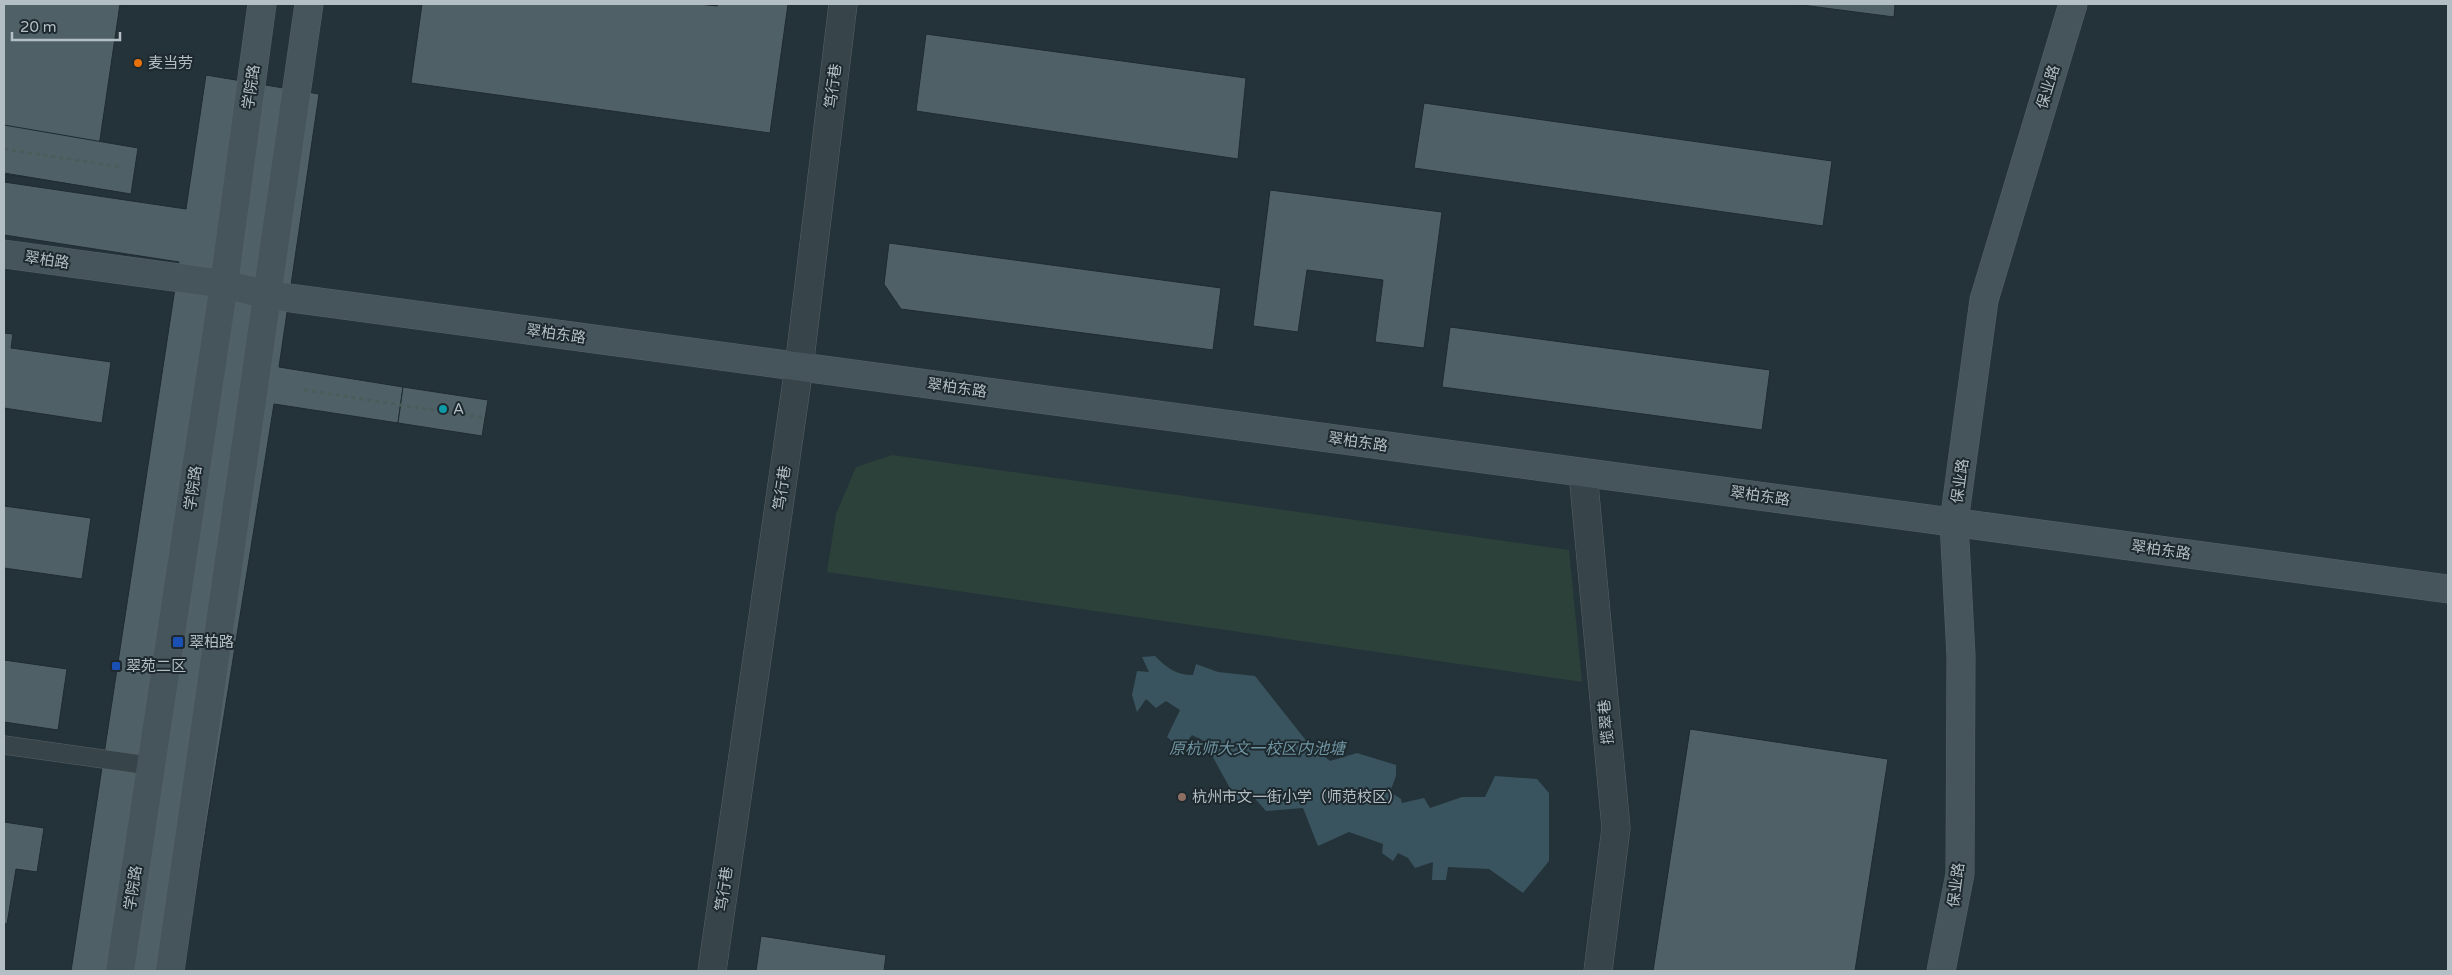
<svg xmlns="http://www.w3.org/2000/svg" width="2452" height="975" font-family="'Varela Round','Noto Sans SC',sans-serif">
  <rect width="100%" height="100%" fill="#243339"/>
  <polygon fill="#2c413a" points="892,455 1569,550 1582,682 827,572 836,514 856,467"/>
  <path fill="#39545e" d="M1155 656C1167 668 1176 675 1193 675L1196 664 1218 672 1255 676 1308 743 1330 761 1357 753 1396 765V776L1390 792 1401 799 1402 803 1424 798 1430 808 1462 797H1485L1495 776 1537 779 1549 793V861L1523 893 1489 869 1448 867 1446 880H1432L1433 862 1415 868 1408 858 1398 853 1393 861 1382 853 1383 844 1349 832 1318 846 1303 808 1266 811 1250 793 1237 801 1204 741 1192 735 1181 749 1167 737 1180 710 1166 701 1156 708 1146 699 1137 712 1132 695 1137 671 1149 672 1142 657Z"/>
  <g fill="#4f6167" stroke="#1f2b30">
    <polygon points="4,4 120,4 93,187 4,174"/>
    <polygon points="422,4 699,4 717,6 718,4 788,4 770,133 411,83"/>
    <polygon points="1794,4 1895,4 1894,17"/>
    <polygon points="926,34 1246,78 1238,159 916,111"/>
    <polygon points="206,75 319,94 279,367 403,387 398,423 274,404 183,971 71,971 179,262 4,235 4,182 186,209"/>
    <polygon points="1424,103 1832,161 1823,226 1414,168"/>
    <polygon points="4,125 138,148 131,194 4,173"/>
    <polygon points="1270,190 1442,212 1424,348 1375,342 1383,280 1307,270 1298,332 1253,326"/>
    <polygon points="889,243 1221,288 1213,350 901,309 884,284"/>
    <polygon points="1450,327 1770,370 1762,430 1442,387"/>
    <polygon points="4,333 13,334 11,348 111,362 102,423 4,408"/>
    <polygon points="403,387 488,400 482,436 398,423"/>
    <polygon points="4,506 91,518 82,579 4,568"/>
    <polygon points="4,660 67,669 58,730 4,722"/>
    <polygon points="1690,729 1888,759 1855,971 1653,971"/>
    <polygon points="4,822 44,828 37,872 16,869 7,924 4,923"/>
    <polygon points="761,936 886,955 884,971 756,971"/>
  </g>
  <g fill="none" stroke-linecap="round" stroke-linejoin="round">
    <defs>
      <polyline id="lane" points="4,745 152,766"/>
      <g id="street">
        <polyline points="1583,473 1616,828 1598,971"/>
        <polyline points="712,971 799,367 843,4"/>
      </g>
      <g id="secondary">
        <polyline points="4,254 224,284 268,295 2448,589"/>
        <polyline points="120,971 224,284 262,4"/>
        <polyline points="170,971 309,4"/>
        <polyline points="1941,971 1960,874 1961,656 1954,522 1984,300 2073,4"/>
      </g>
    </defs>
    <use href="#lane" stroke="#566267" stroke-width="19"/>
    <use href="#street" stroke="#566267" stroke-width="29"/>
    <use href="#secondary" stroke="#566267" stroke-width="29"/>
    <g stroke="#4b5d5a" stroke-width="3" stroke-dasharray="4 4" stroke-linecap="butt">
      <polyline points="4,149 121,167"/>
      <polyline points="304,390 485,418"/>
    </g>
    <use href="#lane" stroke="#374449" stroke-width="18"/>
    <use href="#street" stroke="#374449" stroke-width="28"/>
    <use href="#secondary" stroke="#46555c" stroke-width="28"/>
  </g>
  <circle fill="#e8710a" stroke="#1d292e" stroke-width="2" cx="138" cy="63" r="5"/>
  <circle fill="#0f9aa8" stroke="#1d292e" stroke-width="2" cx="443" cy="409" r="5"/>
  <g fill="#1a4fb4" stroke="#1d292e" stroke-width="2">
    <rect x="172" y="636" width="12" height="12" rx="2.5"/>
    <rect x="111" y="661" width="10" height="10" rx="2.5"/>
  </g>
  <circle fill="#8d6e63" stroke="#1d292e" stroke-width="2" cx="1182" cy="797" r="5"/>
  <g text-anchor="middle" stroke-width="4" stroke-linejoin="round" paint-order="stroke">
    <g font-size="15" fill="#b3bfc5" stroke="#1d292e" text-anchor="start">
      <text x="148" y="68">麦当劳</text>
      <text x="453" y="414">A</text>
      <text x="189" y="647">翠柏路</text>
      <text x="126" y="671">翠苑二区</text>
      <text x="1192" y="802">杭州市文一街小学（师范校区）</text>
    </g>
    <g font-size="15" fill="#b3bfc5" stroke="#1d292e">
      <text transform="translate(833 86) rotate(-83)" y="5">笃行巷</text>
      <text transform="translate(251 87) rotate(-82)" y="5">学院路</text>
      <text transform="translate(2048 87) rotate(-73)" y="5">保业路</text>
      <text transform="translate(47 260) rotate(8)" y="5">翠柏路</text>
      <text transform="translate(556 334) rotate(8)" y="5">翠柏东路</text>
      <text transform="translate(957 388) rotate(8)" y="5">翠柏东路</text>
      <text transform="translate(1358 442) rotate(8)" y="5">翠柏东路</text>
      <text transform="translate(1960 481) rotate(-82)" y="5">保业路</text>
      <text transform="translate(193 488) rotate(-82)" y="5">学院路</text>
      <text transform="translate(782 488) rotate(-82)" y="5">笃行巷</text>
      <text transform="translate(1760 496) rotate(8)" y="5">翠柏东路</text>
      <text transform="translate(2161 550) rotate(8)" y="5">翠柏东路</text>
      <text transform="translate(1606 722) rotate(-95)" y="5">揽翠巷</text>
      <text transform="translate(1956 885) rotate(-83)" y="5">保业路</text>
      <text transform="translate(133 888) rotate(-81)" y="5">学院路</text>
      <text transform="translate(724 889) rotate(-82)" y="5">笃行巷</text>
    </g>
    <g font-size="16" font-style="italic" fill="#6f94a1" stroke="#1d292e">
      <text x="1257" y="754">原杭师大文一校区内池塘</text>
    </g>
  </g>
  <rect width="2452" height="975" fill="none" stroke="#b3bfc5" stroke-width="10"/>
  <path d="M12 32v8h108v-8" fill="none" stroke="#b3bfc5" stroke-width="2.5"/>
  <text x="20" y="32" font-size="15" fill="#b3bfc5" stroke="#1d292e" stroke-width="4" paint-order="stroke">20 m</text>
</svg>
